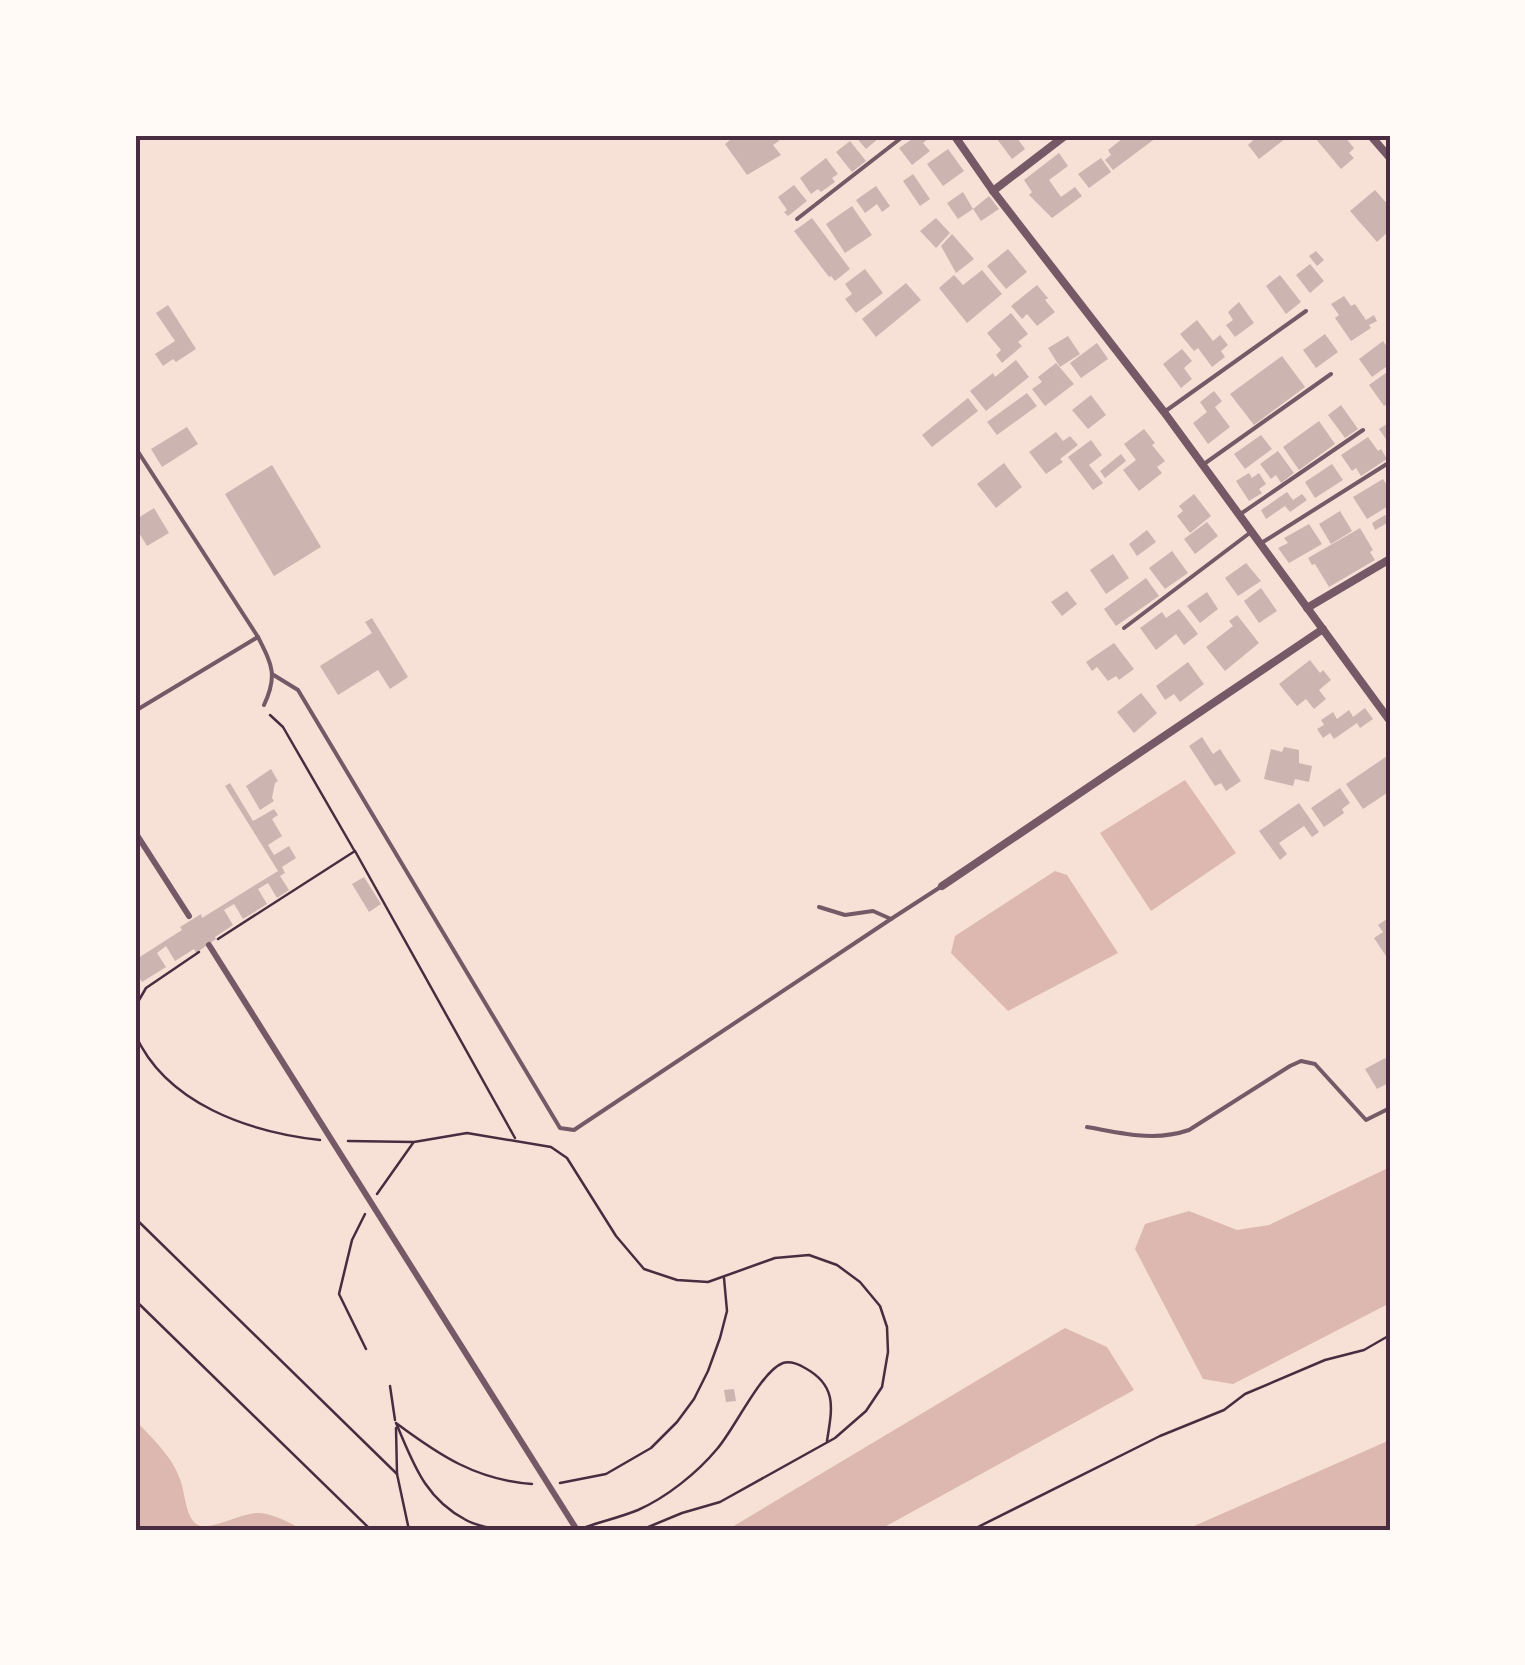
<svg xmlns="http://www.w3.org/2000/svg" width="1525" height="1665" font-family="Helvetica,sans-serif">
  <rect width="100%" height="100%" fill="#f7e1d7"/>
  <g fill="#dcb8b0">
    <polygon points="1185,780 1236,853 1151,911 1100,833"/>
    <polygon points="1055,871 1067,875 1118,953 1008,1011 951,953 955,936"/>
    <polygon points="1390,1167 1390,1303 1233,1384 1203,1379 1135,1249 1145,1224 1189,1211 1237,1230 1269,1225"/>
    <polygon points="1065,1328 1107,1347 1134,1390 879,1530 727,1530"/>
    <path d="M135 1420C152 1438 174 1458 181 1482 185 1494 186 1519 198 1525 212 1531 242 1512 259 1513 275 1514 290 1523 303 1530H135Z"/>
    <polygon points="1390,1440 1390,1530 1185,1530"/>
  </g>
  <g fill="#ccb4b1">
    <polygon points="736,135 743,138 747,135 775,135 779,141 773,145 781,155 747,175 725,144"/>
    <polygon points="854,135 877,135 879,138 866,149"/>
    <polygon points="918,135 933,135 923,143 930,151 912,165 899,148"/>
    <polygon points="994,135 1015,135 1025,149 1012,159"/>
    <polygon points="1127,135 1160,135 1113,170 1105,160 1111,155 1108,150"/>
    <polygon points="1259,135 1290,135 1259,159 1248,145"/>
    <polygon points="1319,135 1343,135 1354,148 1349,153 1354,158 1341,169 1315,138"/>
    <polygon points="850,141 866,161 852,172 836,152"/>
    <polygon points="948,149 964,171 943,186 927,164"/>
    <polygon points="1059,153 1068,166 1049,180 1061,197 1075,187 1082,196 1052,218 1029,195 1032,192 1024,180"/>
    <polygon points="826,158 838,174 832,178 835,182 821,192 818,189 811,194 800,178"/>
    <polygon points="1101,158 1111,172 1089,188 1078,174"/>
    <polygon points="913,174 930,199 920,206 903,181"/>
    <polygon points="794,185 807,201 788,216 784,212 787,210 778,197"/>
    <polygon points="876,186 890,206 882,212 877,204 865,213 856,200"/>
    <polygon points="1375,190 1390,207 1390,230 1377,242 1350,211"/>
    <polygon points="963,192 973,209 958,219 947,203"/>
    <polygon points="989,196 999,209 981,221 973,209"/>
    <polygon points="852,206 872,235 845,253 826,224"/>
    <polygon points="812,218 850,269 835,281 831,276 829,277 794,231"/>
    <polygon points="936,218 950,233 936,248 920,231"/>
    <polygon points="952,234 974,259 956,273 941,246"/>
    <polygon points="1008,249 1027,272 1006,289 987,266"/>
    <polygon points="1316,251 1324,260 1317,266 1309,256"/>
    <polygon points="1310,264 1324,281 1310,293 1296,275"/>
    <polygon points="865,269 883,293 856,313 845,299 852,294 845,284"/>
    <polygon points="982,270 1002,294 967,323 939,288 954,275 963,285"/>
    <polygon points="1280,275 1301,302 1286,314 1266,286"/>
    <polygon points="906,283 921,300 876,337 862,319"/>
    <polygon points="1037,285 1048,298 1045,300 1055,312 1037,326 1027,314 1022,319 1011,306"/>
    <polygon points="1344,296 1351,306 1355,304 1366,320 1374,315 1377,321 1369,325 1371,328 1351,341 1335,318 1339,315 1331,304"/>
    <polygon points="1239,302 1254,323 1235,337 1226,325 1233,320 1228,312"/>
    <polygon points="168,305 196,349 176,362 173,359 163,366 155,354 175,341 156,313"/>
    <polygon points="1011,313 1028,334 1018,342 1022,346 1002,363 996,355 1001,350 987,333"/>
    <polygon points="1197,320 1213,341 1220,335 1228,345 1221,351 1225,357 1212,367 1198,348 1194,351 1180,334"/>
    <polygon points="1325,334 1338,352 1316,368 1303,350"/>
    <polygon points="1068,336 1080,354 1060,367 1048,348"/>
    <polygon points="1383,341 1390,351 1390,364 1372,377 1359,359"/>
    <polygon points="1097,343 1108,359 1081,378 1070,363"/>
    <polygon points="1182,349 1192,361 1184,368 1192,379 1181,388 1163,364"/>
    <polygon points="1282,356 1305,387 1254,425 1230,394"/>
    <polygon points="1016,360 1029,377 986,411 970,391 993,373 995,377"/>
    <polygon points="1056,363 1074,384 1045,406 1032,389 1042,382 1038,377"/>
    <polygon points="1390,370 1390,402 1384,406 1369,385"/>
    <polygon points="1214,391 1222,401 1215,407 1230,427 1208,444 1193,423 1207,412 1200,402"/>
    <polygon points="1027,393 1037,406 997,435 987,422"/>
    <polygon points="1091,395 1106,415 1088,429 1072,410"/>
    <polygon points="968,398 978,411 932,447 922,435"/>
    <polygon points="1341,405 1358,429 1345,438 1328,415"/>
    <polygon points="1319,421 1335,444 1299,470 1283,447"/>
    <polygon points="1390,422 1390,445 1379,429"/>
    <polygon points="187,427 198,444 162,467 151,449"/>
    <polygon points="1144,429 1155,443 1152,445 1165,461 1157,467 1162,473 1139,491 1123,470 1136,460 1124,444"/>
    <polygon points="1056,432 1063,441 1070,436 1078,445 1060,459 1063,462 1046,474 1029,452"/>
    <polygon points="1261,435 1272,449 1245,469 1234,454"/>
    <polygon points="1368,437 1378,451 1381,449 1387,459 1361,476 1356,468 1352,471 1341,455"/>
    <polygon points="1091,440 1102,455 1089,465 1103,483 1093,490 1068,457"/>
    <polygon points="1278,451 1294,473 1281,483 1276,475 1271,479 1260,464"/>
    <polygon points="1121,454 1126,461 1105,478 1100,471"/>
    <polygon points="1004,463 1022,487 996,508 977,484"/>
    <polygon points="1332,464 1343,480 1315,498 1305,482"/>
    <polygon points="272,465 321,547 274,576 225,494"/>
    <polygon points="1249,473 1252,478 1259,473 1266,484 1259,489 1262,493 1249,501 1236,481"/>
    <polygon points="1383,479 1390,490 1390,505 1367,519 1353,497"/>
    <polygon points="1287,492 1293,500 1302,494 1307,500 1290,512 1285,506 1266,519 1261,510"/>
    <polygon points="1194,494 1211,516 1190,533 1177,516 1183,511 1179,506"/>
    <polygon points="154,508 169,533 147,546 135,526 135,520"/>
    <polygon points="1340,511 1352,531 1331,544 1319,524"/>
    <polygon points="1385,515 1389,522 1375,530 1372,523"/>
    <polygon points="1207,522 1218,536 1195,554 1184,539"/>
    <polygon points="1309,524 1322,544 1289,563 1278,548 1288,543 1284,538"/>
    <polygon points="1360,528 1373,550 1370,552 1375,560 1329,587 1315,564 1312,565 1308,558"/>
    <polygon points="1147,530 1156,542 1137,556 1129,544"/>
    <polygon points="1172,551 1188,573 1165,589 1149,568"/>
    <polygon points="1113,554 1129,578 1106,594 1090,570"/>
    <polygon points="1246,563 1261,581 1238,596 1225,578"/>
    <polygon points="1146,578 1159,596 1116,626 1104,609"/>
    <polygon points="1261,588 1277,611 1259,623 1244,601"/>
    <polygon points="1067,591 1077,604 1062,616 1051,602"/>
    <polygon points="1207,592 1218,609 1200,623 1187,606"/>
    <polygon points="1179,609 1198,634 1184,645 1176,634 1156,650 1140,628 1162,612 1166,618"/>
    <polygon points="1237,615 1259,643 1225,671 1206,647 1233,626 1229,621"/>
    <polygon points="372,618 408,677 390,689 378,670 338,695 320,666 372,633 365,622"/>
    <polygon points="1114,643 1134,669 1119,680 1116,676 1108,681 1097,667 1092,671 1086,662"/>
    <polygon points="1310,660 1320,673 1323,670 1331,680 1319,690 1326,699 1314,709 1306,699 1297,706 1279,684"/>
    <polygon points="1188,662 1204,684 1180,702 1174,694 1165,700 1156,686"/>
    <polygon points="1141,693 1157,713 1134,733 1117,712"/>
    <polygon points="1365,708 1373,719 1360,728 1357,723 1334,739 1330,733 1323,738 1317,729 1324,725 1321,720 1333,712 1337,719 1349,710 1353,717"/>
    <polygon points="1202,737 1213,754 1220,749 1241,781 1226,791 1221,783 1215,786 1189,746"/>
    <polygon points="1284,747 1299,750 1299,763 1312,766 1309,782 1295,779 1293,786 1264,779 1271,749 1282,752"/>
    <polygon points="1390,754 1390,791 1363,809 1346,784"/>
    <polygon points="271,769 278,781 275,783 272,798 274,801 260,810 246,786"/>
    <polygon points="230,783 253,821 274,809 278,815 272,819 282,836 268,845 274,855 289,846 296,858 282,867 285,873 280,876 289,890 277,898 268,883 258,889 267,904 243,919 234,904 224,910 233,925 215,937 216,939 196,953 194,949 175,961 166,946 157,953 166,967 142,982 135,971 135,960 182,930 180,927 201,914 202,918 278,871 225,786"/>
    <polygon points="1340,788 1350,803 1342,809 1344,813 1324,827 1311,808"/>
    <polygon points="1299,803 1319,832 1312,837 1304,826 1279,843 1287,854 1280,860 1259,831"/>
    <polygon points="364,877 381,904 369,912 352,884"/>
    <polygon points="1390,917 1390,962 1374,938 1383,932 1378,925"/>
    <polygon points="1385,1058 1390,1065 1390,1082 1377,1089 1365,1069"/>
    <polygon points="734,1389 736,1401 726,1402 724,1390"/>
  </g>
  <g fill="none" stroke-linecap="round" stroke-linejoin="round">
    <g stroke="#4a2c40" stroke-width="2.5">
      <polyline points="270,715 283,727 354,850"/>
      <polyline points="218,939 355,851 515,1138"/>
      <polyline points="135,1007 146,988 199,952"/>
      <path d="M135 1034C166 1104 249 1132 320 1140"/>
      <polyline points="348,1141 414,1142 467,1133 551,1147 567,1158 616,1236 644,1269 677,1280 708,1282 775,1258 809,1255 837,1265 860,1282 880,1306 887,1327 888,1352 882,1387 866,1411 835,1438 720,1502 682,1513 641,1530"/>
      <polyline points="377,1194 413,1143"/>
      <polyline points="365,1214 352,1240 339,1294 366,1349"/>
      <polyline points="135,1218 397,1474"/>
      <polyline points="135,1300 371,1530"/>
      <polyline points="390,1386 395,1420"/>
      <polyline points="396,1428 397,1474 409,1530"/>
      <polyline points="560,1483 606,1474 651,1448 677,1422 694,1399 708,1371 720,1338 727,1311 724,1278"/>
      <path d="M586 1527C603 1521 621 1517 638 1510 667 1497 697 1473 717 1449 734 1430 761 1371 783 1363 790 1361 798 1364 805 1368 838 1386 832 1409 827 1441"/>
      <path d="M497 1530C487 1527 475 1525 466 1520 424 1498 413 1462 396 1423 439 1455 476 1480 532 1484"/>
      <polyline points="972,1530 1160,1436 1224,1410 1245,1394 1325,1360 1364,1350 1390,1335"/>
    </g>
    <g stroke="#755966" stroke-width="4">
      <polyline points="797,219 905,135"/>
      <polyline points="1167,410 1306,311"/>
      <path d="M135 447 258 637C272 665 278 675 264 705"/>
      <polyline points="1204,464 1331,374"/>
      <polyline points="1239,515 1363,430"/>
      <polyline points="1263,542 1390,462"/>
      <polyline points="1124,628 1251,532"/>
      <polyline points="272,674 298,690 560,1128 574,1130 891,919 873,911 845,915 819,907"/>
      <polyline points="135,711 258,637"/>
      <polyline points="891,919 942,886"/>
      <path d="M1087 1127C1122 1133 1154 1142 1189 1130L1290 1066 1301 1061 1315 1064 1366 1120 1390 1108"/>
    </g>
    <g stroke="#755966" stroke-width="6">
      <polyline points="135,832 189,916"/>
      <polyline points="209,945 577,1530"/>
    </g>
    <g stroke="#755966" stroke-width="8">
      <polyline points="954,135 993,191 1164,412 1390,721"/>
      <polyline points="1370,135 1390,158"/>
      <polyline points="993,191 1066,135"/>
      <polyline points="1307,608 1390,559"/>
      <polyline points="942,886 1323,629"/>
    </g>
  </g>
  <rect width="1525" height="1665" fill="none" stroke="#fffaf5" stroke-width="275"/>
  <rect x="138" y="138" width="1250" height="1390" fill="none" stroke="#4a2c40" stroke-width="4"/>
</svg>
